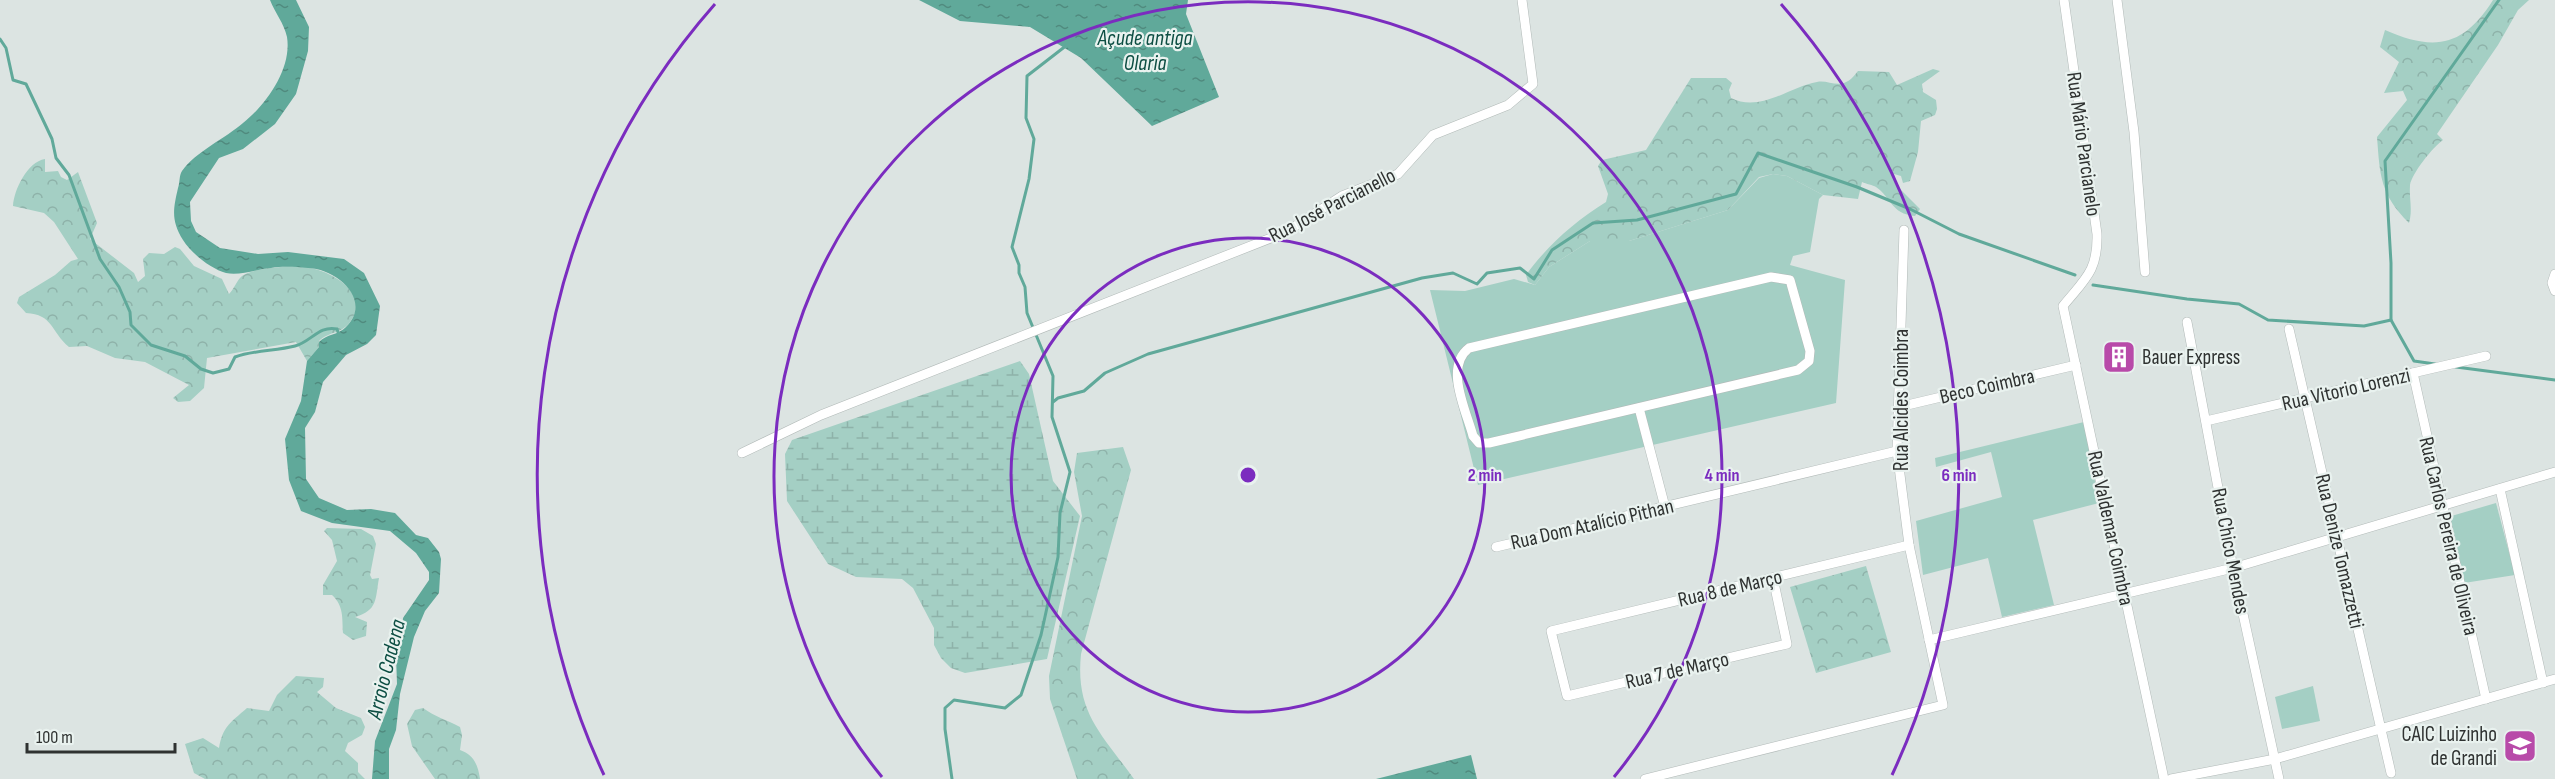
<svg xmlns="http://www.w3.org/2000/svg" width="2555" height="779" font-family="'Sofia Sans Condensed',sans-serif">
  <defs>
    <pattern id="forest-crowns" width="20" height="18" patternUnits="userSpaceOnUse" patternTransform="scale(1.5)"><rect width="20" height="18" fill="#a4cfc4"/><path d="M2 6a3 3 0 1 1 6 0M12 15a3 3 0 1 1 6 0" fill="none" stroke="#8eb2a9"/></pattern>
    <pattern id="wetland-marsh" width="20" height="14" patternUnits="userSpaceOnUse" patternTransform="scale(1.5)"><rect width="20" height="14" fill="#a4cfc4"/><path d="M1 5h8M5 5V1M11 12h8M15 12V8" fill="none" stroke="#8eb2a9"/></pattern>
    <pattern id="water-ripples" width="26" height="14" patternUnits="userSpaceOnUse" patternTransform="scale(1.5)"><rect width="26" height="14" fill="#60a99a"/><path d="M2 4q2-2 4 0t4 0M15 11q2-2 4 0t4 0" fill="none" stroke="#508a7e"/></pattern>
  </defs>
  <rect width="100%" height="100%" fill="#dce4e2"/>
  <g fill="#a4cfc4">
    <polygon points="1773,174 1787,176 1823,195 1819,199 1810,252 1793,256 1790,265 1845,280 1836,403 1478,485 1430,290 1465,291 1514,279 1535,285 1549,267 1590,241 1629,241 1728,210 1759,178"/>
    <polygon points="2084,422 2099,503 2033,520 2054,605 2002,617 1988,558 1923,575 1916,521 2002,497 1991,452 1936,467 1935,458"/>
    <polygon points="2496,503 2515,575 2464,583 2448,517"/>
    <polygon points="2313,686 2320,721 2282,729 2275,697"/>
  </g>
  <g fill="url(#forest-crowns)">
    <path d="M2493 0H2529L2518 10 2498 45 2437 134 2443 140C2433 147 2412 173 2410 185 2409 199 2413 210 2409 223 2380 194 2380 176 2377 137L2407 100 2403 91 2384 93 2399 62 2380 47 2385 30C2433 51 2463 48 2493 0Z"/>
    <path d="M1933 69 1940 71 1922 84 1923 92 1936 100 1937 109 1935 115 1921 121 1918 152 1910 181 1903 183 1901 176 1894 174 1898 187 1920 209 1915 216C1891 214 1891 197 1876 187 1873 185 1866 184 1862 182L1858 199 1823 195 1787 176 1773 174 1759 177 1728 210 1629 241H1590L1549 267 1535 285 1528 282 1526 275C1547 246 1575 221 1606 202L1608 194 1598 166 1602 160 1646 150 1691 78H1726L1732 83 1729 90 1731 98C1760 113 1789 87 1817 82 1826 80 1835 86 1844 83 1850 81 1854 76 1858 71L1889 72 1897 85Z"/>
    <path d="M45 159V172L58 171 61 177 67 180 78 172 97 223 90 239 134 273 138 282 145 276 143 259 149 253 164 254 175 247 180 249 194 266 222 279 229 294C234 289 237 280 242 276 254 267 301 264 315 269 337 275 367 294 352 319 344 334 329 331 319 341V347L307 361 296 342 207 358 204 388 190 401 178 402 173 398 189 385 145 362 115 358 87 346 69 347C51 332 53 314 26 313L17 303 19 297 55 275 71 261 78 259 54 222 44 213 13 206C14 190 27 162 45 159Z"/>
    <path d="M1123 447 1131 470 1081 654C1075 713 1102 734 1134 779H1077L1050 699 1049 676 1082 516 1074 472 1077 453Z"/>
    <path d="M327 528 361 529 373 536 376 544 370 575 372 579 379 578C375 600 378 610 355 617L367 622 366 636 353 640 343 633C342 618 344 606 332 595H323V585L337 561 332 540 324 531Z"/>
    <polygon points="1866,566 1891,652 1816,673 1790,587"/>
    <path d="M296 676 324 678 323 687 317 692 336 708 361 718 365 727 362 735 348 743 345 751 358 763V772L365 779H205L194 773 185 744 203 738 219 748C223 726 230 723 247 708L269 711 277 695Z"/>
    <path d="M423 708C435 717 447 720 460 727L462 735 460 750C474 755 478 765 480 779H435L412 746 407 724 415 710Z"/>
  </g>
  <polygon fill="url(#wetland-marsh)" points="1020,361 1029,374 1053,481 1080,516 1047,659 965,673 951,668 941,658 934,645 934,628 913,588 902,579 856,577 828,564 787,501 785,454 792,440"/>
  <g fill="url(#water-ripples)">
    <path d="M270 0H296L309 27 308 51 296 94 275 124 243 149 219 158 190 202 191 221 196 232 220 248 258 254 288 252 344 259 364 273 380 306 376 335 367 344 346 355 323 382 315 412 305 428 306 479 319 498 347 510 371 509 395 513 416 535 428 538 439 552 441 559 439 593 425 611 414 637 400 694 396 730 389 749V779H372L375 741 397 684 396 655 401 645 403 618 429 580V572L416 553 390 531 332 523 301 511 289 480 285 439 301 401 307 361 319 347V342C326 334 339 335 346 327 373 300 337 269 308 268 296 267 283 266 271 268 257 269 240 276 226 273 211 269 191 253 183 240 171 220 173 210 178 188 180 183 179 175 182 171 195 152 226 138 243 123 267 104 292 68 287 37 284 23 275 13 270 0Z"/>
    <polygon points="919,0 1188,0 1186,14 1219,97 1152,126 1081,58 1030,27 960,21"/>
    <polygon points="1471,755 1477,779 1376,779"/>
  </g>
  <g fill="none" stroke-linecap="round" stroke-linejoin="round">
    <g stroke="#60a99a" stroke-width="3">
      <path d="M0 39 6 48 13 80 26 84 52 139 56 158 69 175 100 259 119 287 130 312 131 325 151 345 185 356 201 369 213 373 229 369 235 357C254 350 276 351 295 346 311 342 319 325 337 329L339 335"/>
      <polyline points="2093,285 2187,299 2239,304 2268,320 2364,326 2391,320"/>
      <polyline points="2435,364 2414,361 2391,320 2391,263 2385,161 2499,0"/>
      <polyline points="2456,367 2555,380"/>
      <polyline points="1053,402 1058,398 1084,391 1105,373 1148,354 1422,278 1453,273 1477,284 1487,273 1520,268 1534,279 1552,250 1593,223 1637,220 1736,194 1758,153 1857,187 1910,209 1959,234 2075,275"/>
      <polyline points="952,779 945,729 945,708 954,700 1005,708 1021,695 1041,635 1058,557 1060,513 1070,472 1052,417 1053,376 1027,313 1025,287 1019,273 1019,265 1012,247 1029,179 1034,139 1026,118 1027,76 1067,45"/>
    </g>
    <defs>
      <g id="minor">
        <path d="M2064 0 2097 234C2098 271 2085 279 2063 306L2164 779"/>
        <polyline points="2117,0 2134,132 2145,272"/>
        <polyline points="2555,274 2552,283 2555,291"/>
        <path d="M1771 277 1790 280 1810 351 1809 361 1798 370 1489 443H1479L1473 436C1466 410 1444 367 1469 348Z"/>
        <polyline points="2187,322 2233,568 2279,779"/>
        <polyline points="2289,329 2391,773"/>
        <polyline points="2413,373 2486,699"/>
        <polyline points="1899,407 2076,365"/>
        <polyline points="1639,408 1665,507"/>
        <polyline points="2206,421 2486,356"/>
        <polyline points="742,453 821,415 1286,232 1342,196 1398,174 1433,135 1508,105 1533,84 1522,0"/>
        <polyline points="2500,489 2543,683"/>
        <polyline points="1496,547 1897,451"/>
        <polyline points="1773,578 1787,644 1567,696 1551,631 1909,545"/>
        <polyline points="1929,640 2233,568 2555,472"/>
        <polyline points="1645,779 1943,705 1909,545 1897,451 1904,230"/>
        <polyline points="2171,779 2275,759 2555,679"/>
      </g>
    </defs>
    <use href="#minor" stroke="#b2bab8" stroke-width="10"/>
    <use href="#minor" stroke="#fff" stroke-width="9"/>
  </g>
  <g fill="none" stroke="#7b2cbf" stroke-width="3">
    <circle cx="1248" cy="475" r="237"/>
    <path d="M882 777A474 474 0 1 1 1614 777"/>
    <path d="M604 775A711 711 0 0 1 715 4M1781 4A711 711 0 0 1 1892 775"/>
  </g>
  <defs>
    <symbol id="building-square" viewBox="-11 -11 22 22"><rect x="-9" y="-9" width="18" height="18" rx="4" fill="#b84aa9" stroke="#e9f2ef"/><path d="M-4-6H4V6H1V3H-1V6H-4ZM-2.5-4.3h1.7v1.8h-1.7ZM.8-4.3h1.7v1.8H.8ZM-2.5-1h1.7V.8h-1.7ZM.8-1h1.7V.8H.8Z" fill="#fff"/></symbol>
    <symbol id="school-square" viewBox="-11 -11 22 22"><rect x="-9" y="-9" width="18" height="18" rx="4" fill="#b84aa9" stroke="#e9f2ef"/><path d="M0-5L7-2L0 1L-7-2ZM-4 1L0 2.5L4 1V4Q0 6-4 4Z" fill="#fff"/></symbol>
  </defs>
  <g fill-rule="evenodd">
    <use href="#building-square" x="2100" y="338" width="38" height="38"/>
    <use href="#school-square" x="2501" y="727" width="38" height="38"/>
  </g>
  <g text-anchor="middle" stroke-width="4.5" stroke-linejoin="round" paint-order="stroke">
    <g font-size="21" fill="#2f3231" stroke="#e9f2ef">
      <text transform="translate(2084 144) rotate(82)" y="7">Rua Mário Parcianelo</text>
      <text transform="translate(1332 205) rotate(-27)" y="7">Rua José Parcianello</text>
      <text transform="translate(1987 386) rotate(-13)" y="7">Beco Coimbra</text>
      <text transform="translate(2346 389) rotate(-13)" y="7">Rua Vitorio Lorenzi</text>
      <text transform="translate(1901 400) rotate(-90)" y="7">Rua Alcides Coimbra</text>
      <text transform="translate(1592 524) rotate(-13)" y="7">Rua Dom Atalício Pithan</text>
      <text transform="translate(2111 528) rotate(78)" y="7">Rua Valdemar Coimbra</text>
      <text transform="translate(2449 536) rotate(77)" y="7">Rua Carlos Pereira de Oliveira</text>
      <text transform="translate(2231 551) rotate(79)" y="7">Rua Chico Mendes</text>
      <text transform="translate(2340 551) rotate(77)" y="7">Rua Denize Tomazzetti</text>
      <text transform="translate(1730 588) rotate(-13)" y="7">Rua 8 de Março</text>
      <text transform="translate(1677 670) rotate(-13)" y="7">Rua 7 de Março</text>
    </g>
    <g font-size="21" fill="#2f3231" stroke="#e9f2ef" text-anchor="start">
      <text x="2142" y="364">Bauer Express</text>
      <text x="2497" y="741" text-anchor="end">CAIC Luizinho<tspan x="2497" dy="24">de Grandi</tspan></text>
    </g>
    <g font-size="22" font-style="italic" fill="#0d4e43" stroke="#e9f2ef">
      <text x="1145" y="45">Açude antiga<tspan x="1145" dy="25">Olaria</tspan></text>
      <text transform="translate(385 669) rotate(-76)" y="8">Arroio Cadena</text>
    </g>
  </g>
  <circle cx="1248" cy="475" r="9" fill="#7b2cbf" stroke="#e9f2ef" stroke-width="3"/>
  <g font-size="18" text-anchor="middle" font-weight="bold" fill="#7b2cbf" stroke="#e9f2ef" stroke-width="4.5" stroke-linejoin="round" paint-order="stroke">
    <text x="1485" y="481">2 min</text>
    <text x="1722" y="481">4 min</text>
    <text x="1959" y="481">6 min</text>
  </g>
  <path d="M27 743v9h148v-9" fill="none" stroke="#2f3231" stroke-width="3"/>
  <text x="36" y="743" font-size="18" fill="#2f3231" stroke="#e9f2ef" stroke-width="4.5" paint-order="stroke">100 m</text>
</svg>
